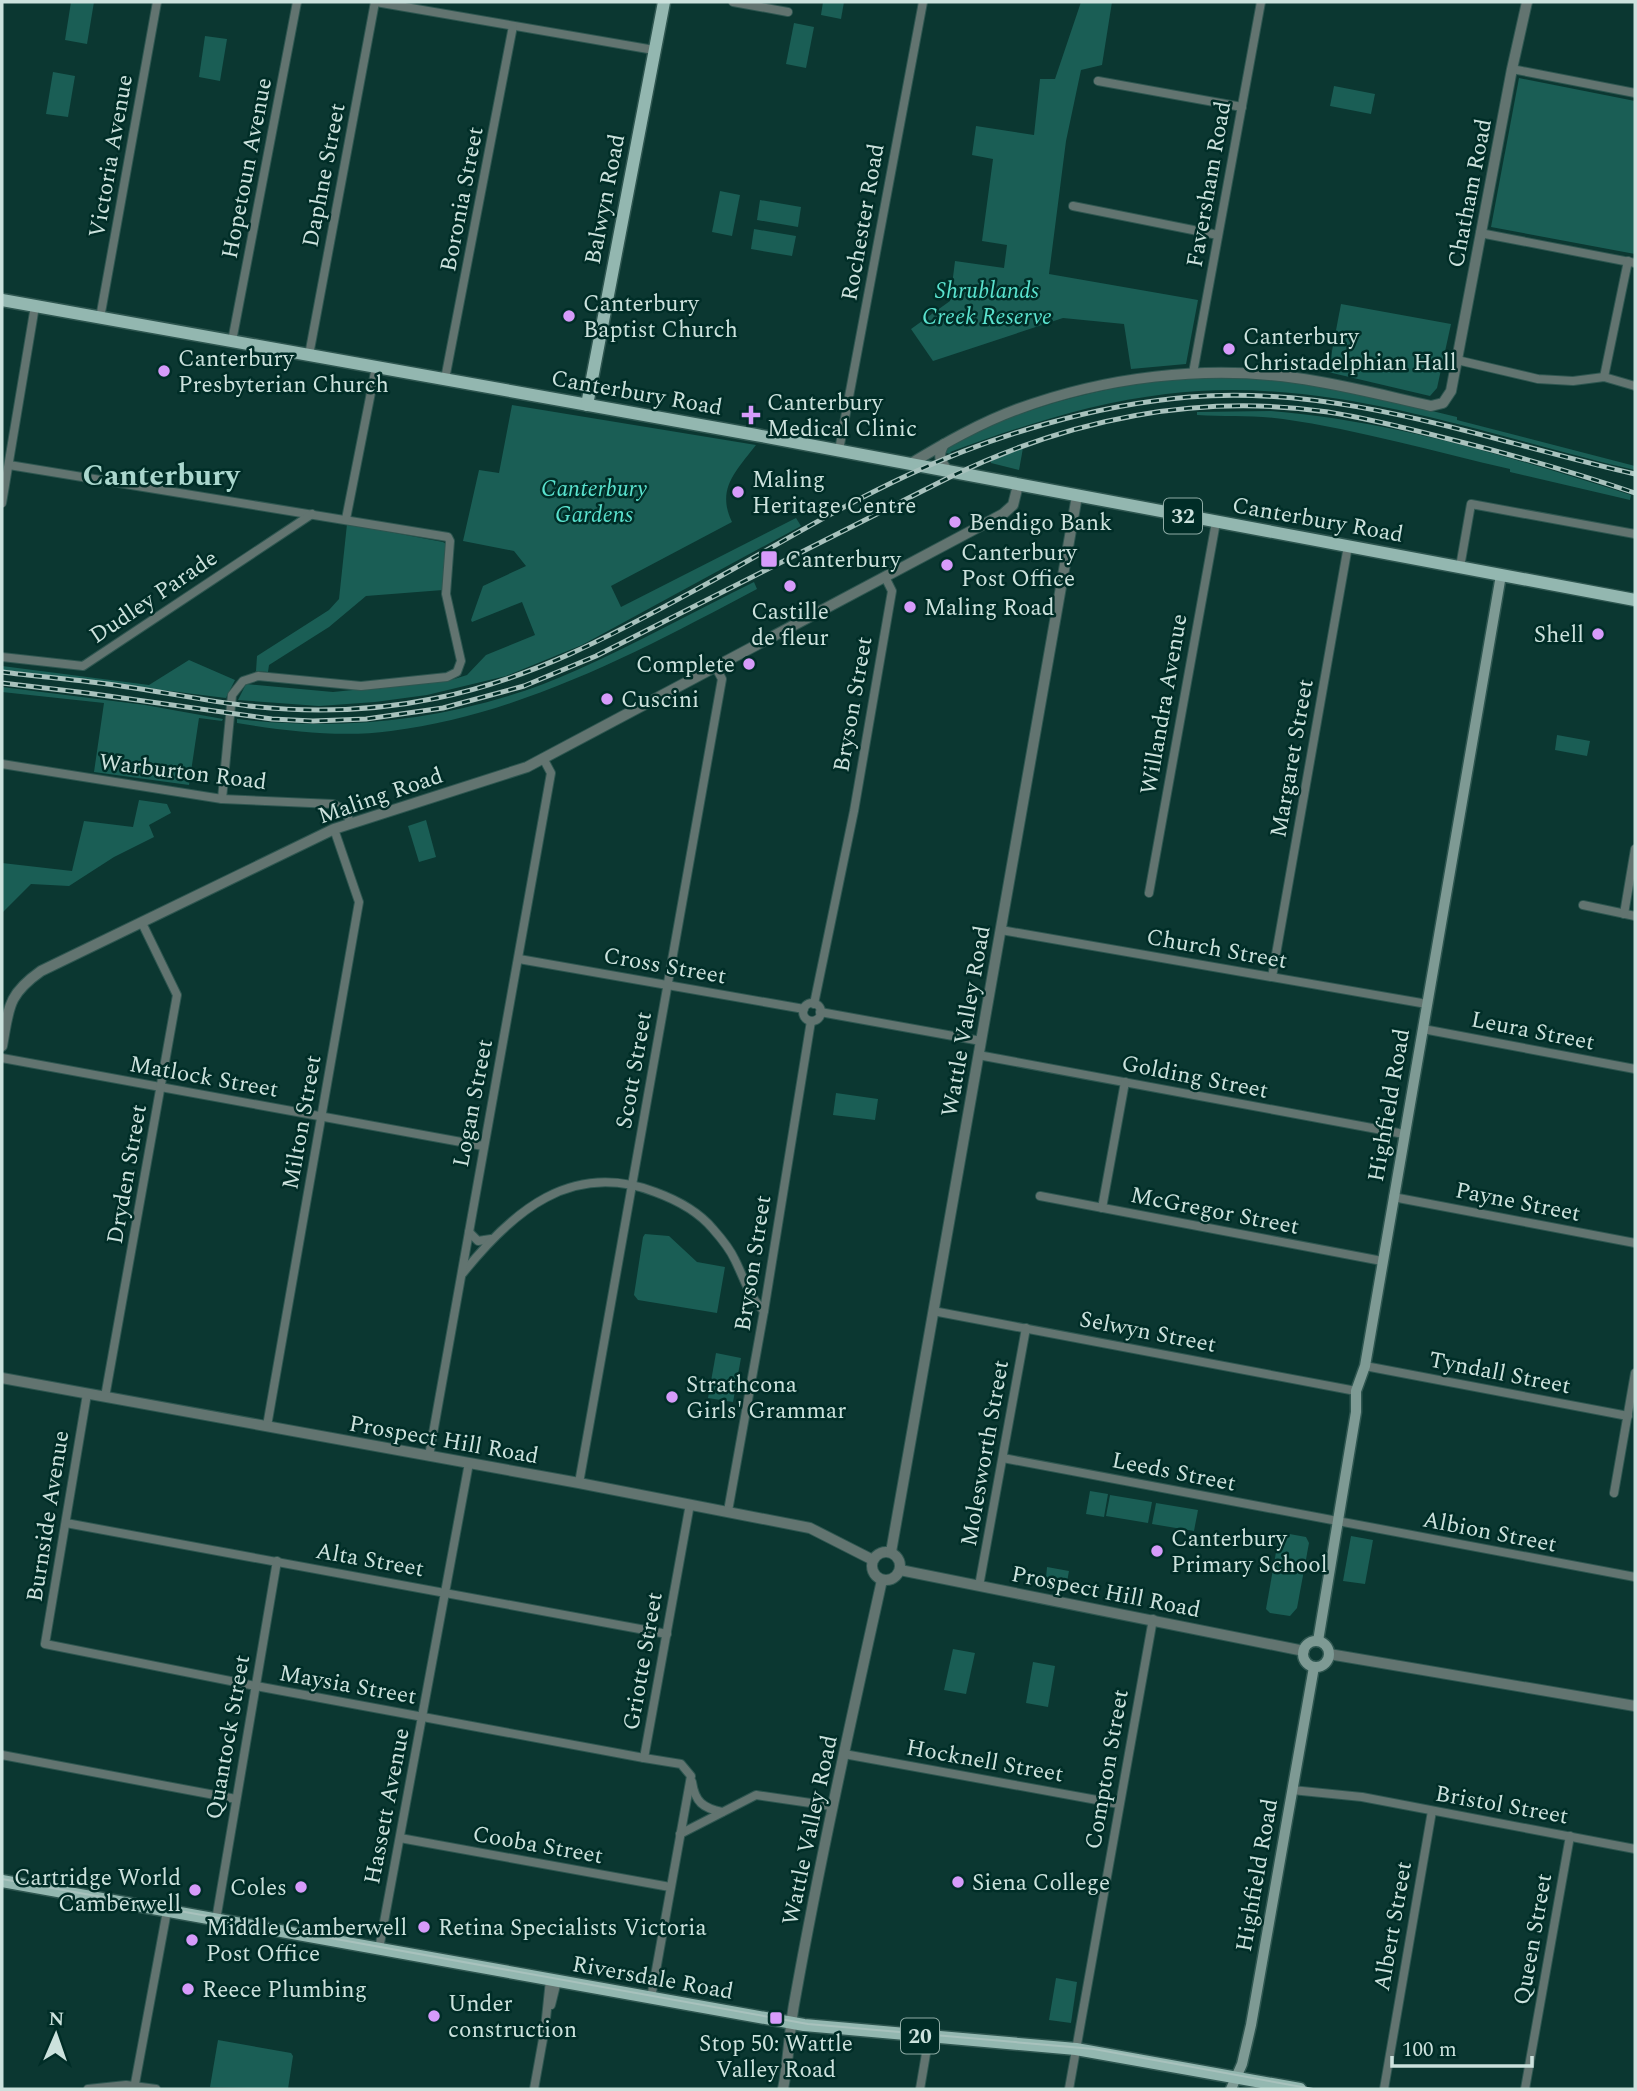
<svg xmlns="http://www.w3.org/2000/svg" width="1637" height="2091" font-family="Spectral,serif">
  <rect width="100%" height="100%" fill="#0b3731"/>
  <g fill="#1a5e55">
    <polygon points="71,2 94,2 87,44 65,40"/>
    <polygon points="823,2 844,2 841,19 821,15"/>
    <polygon points="1081,2 1112,2 1102,65 1081,70 1066,141 1049,274 1198,300 1186,364 1131,369 1124,324 1063,318 933,361 911,329 950,301 955,261 1004,268 1007,245 982,241 993,159 972,155 976,126 1034,135 1040,79 1055,79"/>
    <polygon points="794,23 814,27 806,68 786,64"/>
    <polygon points="205,36 227,39 220,81 199,77"/>
    <polygon points="53,72 75,76 68,117 46,114"/>
    <polygon points="1519,78 1635,101 1635,254 1491,227"/>
    <polygon points="1334,86 1375,94 1371,114 1330,106"/>
    <polygon points="720,191 740,195 732,236 712,232"/>
    <polygon points="760,200 801,207 798,227 757,220"/>
    <polygon points="754,229 796,236 792,256 751,249"/>
    <polygon points="1341,304 1451,324 1437,388 1430,396 1328,372"/>
    <path d="M1235 377 1304 383 1345 390 1457 417V420L1635 466V470C1481 434 1326 374 1166 394 1091 403 1021 426 950 452L952 454 945 453V447C1015 410 1092 389 1170 379 1191 376 1214 378 1235 377Z"/>
    <path d="M512 405 756 445C736 471 716 489 732 522L611 586 621 607 796 518 801 526 582 645 506 676 427 695 375 702 319 706 238 700 246 684 333 692 451 680 467 675 486 655 535 635 522 602 472 622 471 620 483 586 526 566 514 551 463 541 479 470 499 473Z"/>
    <path d="M1271 411C1393 421 1515 458 1631 495L1630 500 1510 472V469C1435 452 1360 430 1283 419 1255 415 1225 417 1197 415V412Z"/>
    <polygon points="1023,448 1019,470 991,463 991,461"/>
    <polygon points="347,524 443,542 446,544 443,590 366,596 329,627 269,665 268,672 256,671 257,656 329,610 339,599"/>
    <path d="M754 582 757 589C642 650 523 714 391 731 341 738 287 731 237 723V719C352 733 471 718 577 670 637 643 695 611 754 582Z"/>
    <polygon points="189,660 235,680 226,698 2,670 2,666 149,685"/>
    <polygon points="2,687 145,705 223,719 222,721 199,718 189,785 94,772 104,703 2,692"/>
    <polygon points="1557,735 1590,741 1587,756 1555,750"/>
    <polygon points="139,800 167,804 171,813 149,825 154,837 114,857 69,886 31,884 2,913 2,863 72,871 84,821 133,827"/>
    <polygon points="426,820 436,857 419,862 408,826"/>
    <polygon points="836,1093 878,1099 875,1120 833,1115"/>
    <polygon points="645,1234 669,1236 697,1262 725,1267 717,1313 638,1300 634,1295 643,1237"/>
    <polygon points="716,1353 741,1358 733,1402 708,1398"/>
    <polygon points="1090,1491 1108,1494 1104,1517 1086,1514"/>
    <polygon points="1110,1495 1152,1502 1148,1523 1106,1516"/>
    <polygon points="1156,1503 1198,1510 1194,1531 1152,1524"/>
    <polygon points="1284,1533 1306,1537 1309,1543 1297,1608 1290,1616 1270,1613 1266,1609 1278,1541"/>
    <polygon points="1351,1536 1373,1540 1365,1584 1343,1581"/>
    <polygon points="1047,1567 1069,1571 1067,1582 1046,1578"/>
    <polygon points="953,1649 975,1653 966,1694 944,1690"/>
    <polygon points="1033,1662 1055,1666 1048,1707 1026,1703"/>
    <polygon points="1056,1978 1077,1982 1071,2023 1049,2020"/>
    <polygon points="218,2040 291,2053 293,2056 288,2089 210,2087"/>
  </g>
  <g fill="none" stroke-linecap="round" stroke-linejoin="round">
    <defs>
      <g id="minor">
        <polyline points="376,2 654,50"/>
        <polyline points="733,2 788,12"/>
        <polyline points="1512,69 1635,93"/>
        <polyline points="1098,81 1242,107"/>
        <polyline points="1073,206 1218,235"/>
        <polyline points="1480,233 1635,263"/>
        <polyline points="100,318 157,2"/>
        <polyline points="232,341 297,2"/>
        <polyline points="309,355 375,2"/>
        <polyline points="1457,360 1538,379 1573,381 1604,377 1635,386"/>
        <polyline points="1193,373 1261,2"/>
        <polyline points="1604,377 1628,261"/>
        <polyline points="445,379 513,26"/>
        <polyline points="839,450 923,2"/>
        <polyline points="9,465 448,537 450,541 446,594 461,661 457,672 447,677 361,686 258,676 243,681 232,695 222,799"/>
        <polyline points="2,503 35,306"/>
        <polyline points="346,519 376,367"/>
        <polyline points="1460,567 1471,504 1635,534"/>
        <polyline points="2,657 83,666 312,514"/>
        <polyline points="2,764 222,799 333,804 345,810 350,822"/>
        <polyline points="1149,893 1216,522"/>
        <polyline points="1583,905 1635,916"/>
        <polyline points="1624,914 1635,849"/>
        <polyline points="1001,930 1427,1004"/>
        <polyline points="519,959 804,1009"/>
        <polyline points="1272,977 1348,546"/>
        <circle cx="812" cy="1012" r="9"/>
        <polyline points="814,1004 854,811 892,591 885,577"/>
        <polyline points="820,1012 981,1041"/>
        <polyline points="1423,1029 1635,1069"/>
        <polyline points="978,1055 1404,1134"/>
        <polyline points="2,1058 483,1146"/>
        <polyline points="1040,1196 1382,1261"/>
        <polyline points="1393,1197 1635,1243"/>
        <polyline points="1102,1208 1125,1082"/>
        <polyline points="469,1232 478,1241 491,1239"/>
        <path d="M463 1273C512 1212 571 1160 655 1192 677 1200 698 1211 713 1229 721 1238 730 1249 735 1260 744 1278 749 1297 764 1311"/>
        <polyline points="933,1311 1356,1391"/>
        <polyline points="1365,1366 1628,1416"/>
        <polyline points="87,1394 45,1644 256,1686 644,1758"/>
        <polyline points="105,1397 177,995 142,923"/>
        <polyline points="267,1426 359,902 334,829"/>
        <polyline points="429,1456 551,773 543,758"/>
        <polyline points="1003,1458 1635,1577"/>
        <polyline points="579,1483 722,679 715,666"/>
        <polyline points="1614,1493 1635,1373"/>
        <polyline points="728,1511 764,1311 811,1021"/>
        <polyline points="66,1523 667,1634"/>
        <polyline points="979,1586 1026,1328"/>
        <polyline points="844,1754 1119,1804"/>
        <polyline points="2,1755 236,1799"/>
        <path d="M692 1782C695 1802 703 1808 722 1812"/>
        <polyline points="1292,1790 1362,1797 1635,1849"/>
        <polyline points="680,1834 756,1795 831,1806"/>
        <polyline points="400,1838 670,1887"/>
        <polyline points="216,1920 277,1561"/>
        <polyline points="379,1949 469,1463"/>
        <polyline points="651,1998 691,1776 681,1764 644,1758 690,1504"/>
        <polyline points="551,2005 557,1981"/>
        <polyline points="88,2089 126,2085 156,2089"/>
        <polyline points="134,2089 167,1911"/>
        <polyline points="534,2089 545,2028 550,1980"/>
        <polyline points="920,2089 929,2036"/>
        <polyline points="1069,2089 1153,1619"/>
        <polyline points="1384,2089 1432,1811"/>
        <polyline points="1525,2089 1570,1836"/>
      </g>
      <g id="tertiary">
        <path d="M944 444C937 456 940 461 948 471"/>
        <path d="M910 464C945 443 980 423 1018 409 1105 377 1204 365 1296 378 1341 384 1386 396 1431 406L1443 403 1451 391 1512 69 1527 2"/>
        <path d="M2 1046C9 1008 7 995 41 971L334 829 527 767 1003 514 1013 505 1018 485"/>
        <polyline points="2,1378 579,1483 810,1528 873,1560"/>
        <circle cx="886" cy="1566" r="14"/>
        <polyline points="891,1552 1077,496"/>
        <polyline points="900,1570 1304,1651"/>
        <polyline points="1329,1654 1635,1706"/>
        <path d="M783 2089C789 2059 789 2029 795 1999 820 1859 851 1720 882 1580"/>
      </g>
      <g id="secondary">
        <polyline points="1318,1641 1356,1412 1356,1391 1365,1366 1501,575"/>
        <circle cx="1316" cy="1654" r="13"/>
        <polyline points="1231,2089 1242,2064 1251,2025 1314,1667"/>
      </g>
      <g id="primary">
        <polyline points="2,300 756,435 1635,600"/>
        <polyline points="587,405 664,2"/>
        <polyline points="2,1881 804,2025 1076,2049 1300,2089"/>
      </g>
    </defs>
    <use href="#minor" stroke="#2e5650" stroke-width="10"/>
    <use href="#tertiary" stroke="#2e5650" stroke-width="12"/>
    <use href="#secondary" stroke="#2e5650" stroke-width="13"/>
    <use href="#primary" stroke="#2e5650" stroke-width="15"/>
    <use href="#minor" stroke="#627470" stroke-width="8"/>
    <use href="#tertiary" stroke="#627470" stroke-width="10"/>
    <use href="#secondary" stroke="#7e9a94" stroke-width="10"/>
    <use href="#primary" stroke="#93b7b0" stroke-width="12"/>
    <polyline stroke="#a8c2bd" stroke-width="2" points="2,1879 808,2024 1094,2049 1313,2089"/>
    <defs>
      <g id="rail">
        <path d="M2 672C42 677 82 680 121 686 164 692 206 701 249 706 311 713 375 711 437 698 537 678 623 629 712 581 777 545 841 506 908 475 994 435 1095 405 1189 397 1342 384 1488 441 1635 474"/>
        <path d="M2 683 87 693 272 719 313 721 366 719 443 708 524 686 596 656 952 476C1070 419 1198 393 1328 412 1372 419 1414 430 1457 441 1517 456 1576 473 1635 493"/>
      </g>
    </defs>
    <use href="#rail" stroke="#a8c2bd" stroke-width="5"/>
    <use href="#rail" stroke="#002d27" stroke-width="2.5" stroke-dasharray="8" stroke-linecap="butt"/>
  </g>
  <g fill="#d69bfa" stroke="#002d27" stroke-width="2.5">
    <circle cx="569" cy="316" r="7"/>
    <circle cx="1229" cy="349" r="7"/>
    <circle cx="164" cy="371" r="7"/>
    <path d="M747.5 404.5h7v7h7v7h-7v7h-7v-7h-7v-7h7z"/>
    <circle cx="738" cy="492" r="7"/>
    <circle cx="955" cy="522" r="7"/>
    <rect x="760" y="550" width="18" height="18" rx="3.5"/>
    <circle cx="947" cy="565" r="7"/>
    <circle cx="790" cy="586" r="7"/>
    <circle cx="910" cy="607" r="7"/>
    <circle cx="1598" cy="634" r="7"/>
    <circle cx="749" cy="664" r="7"/>
    <circle cx="607" cy="699" r="7"/>
    <circle cx="672" cy="1397" r="7"/>
    <circle cx="1157" cy="1551" r="7"/>
    <circle cx="958" cy="1882" r="7"/>
    <circle cx="301" cy="1887" r="7"/>
    <circle cx="195" cy="1890" r="7"/>
    <circle cx="424" cy="1927" r="7"/>
    <circle cx="192" cy="1940" r="7"/>
    <circle cx="188" cy="1989" r="7"/>
    <circle cx="434" cy="2016" r="7"/>
    <rect x="769" y="2011" width="14" height="14" rx="3.5"/>
  </g>
  <g text-anchor="middle" stroke-width="5" stroke-linejoin="round" paint-order="stroke">
    <g fill="#002d27" stroke="#8faca6" stroke-width="2">
      <rect x="1164" y="498.5" width="38" height="35" rx="5"/>
      <rect x="901" y="2018.5" width="38" height="35" rx="5"/>
    </g>
    <g font-size="21" font-weight="bold" fill="#cce2dd">
      <text x="1183" y="523">32</text>
      <text x="920" y="2043">20</text>
    </g>
    <g font-size="23" fill="#cce2dd" stroke="#002d27">
      <text transform="translate(110 156) rotate(-80)" y="8">Victoria Avenue</text>
      <text transform="translate(246 168) rotate(-79)" y="8">Hopetoun Avenue</text>
      <text transform="translate(323 175) rotate(-79)" y="8">Daphne Street</text>
      <text transform="translate(1208 184) rotate(-80)" y="8">Faversham Road</text>
      <text transform="translate(1469 193) rotate(-79)" y="8">Chatham Road</text>
      <text transform="translate(461 199) rotate(-79)" y="8">Boronia Street</text>
      <text transform="translate(604 199) rotate(-79)" y="8">Balwyn Road</text>
      <text transform="translate(862 222) rotate(-80)" y="8">Rochester Road</text>
      <text transform="translate(637 392) rotate(10)" y="8">Canterbury Road</text>
      <text transform="translate(1318 519) rotate(10)" y="8">Canterbury Road</text>
      <text transform="translate(153 596) rotate(-34)" y="8">Dudley Parade</text>
      <text transform="translate(852 704) rotate(-80)" y="8">Bryson Street</text>
      <text transform="translate(1163 704) rotate(-80)" y="8">Willandra Avenue</text>
      <text transform="translate(1291 758) rotate(-80)" y="8">Margaret Street</text>
      <text transform="translate(183 771) rotate(7)" y="8">Warburton Road</text>
      <text transform="translate(380 795) rotate(-19)" y="8">Maling Road</text>
      <text transform="translate(1217 948) rotate(10)" y="8">Church Street</text>
      <text transform="translate(665 965) rotate(10)" y="8">Cross Street</text>
      <text transform="translate(965 1021) rotate(-80)" y="8">Wattle Valley Road</text>
      <text transform="translate(1533 1030) rotate(11)" y="8">Leura Street</text>
      <text transform="translate(633 1070) rotate(-80)" y="8">Scott Street</text>
      <text transform="translate(204 1076) rotate(10)" y="8">Matlock Street</text>
      <text transform="translate(1195 1076) rotate(11)" y="8">Golding Street</text>
      <text transform="translate(472 1103) rotate(-79)" y="8">Logan Street</text>
      <text transform="translate(1388 1105) rotate(-80)" y="8">Highfield Road</text>
      <text transform="translate(301 1122) rotate(-80)" y="8">Milton Street</text>
      <text transform="translate(126 1174) rotate(-80)" y="8">Dryden Street</text>
      <text transform="translate(1518 1201) rotate(11)" y="8">Payne Street</text>
      <text transform="translate(1215 1210) rotate(11)" y="8">McGregor Street</text>
      <text transform="translate(752 1263) rotate(-81)" y="8">Bryson Street</text>
      <text transform="translate(1148 1331) rotate(11)" y="8">Selwyn Street</text>
      <text transform="translate(1500 1372) rotate(11)" y="8">Tyndall Street</text>
      <text transform="translate(444 1439) rotate(10)" y="8">Prospect Hill Road</text>
      <text transform="translate(984 1453) rotate(-80)" y="8">Molesworth Street</text>
      <text transform="translate(1174 1471) rotate(11)" y="8">Leeds Street</text>
      <text transform="translate(47 1516) rotate(-81)" y="8">Burnside Avenue</text>
      <text transform="translate(1490 1531) rotate(11)" y="8">Albion Street</text>
      <text transform="translate(370 1559) rotate(10)" y="8">Alta Street</text>
      <text transform="translate(1106 1591) rotate(11)" y="8">Prospect Hill Road</text>
      <text transform="translate(642 1661) rotate(-80)" y="8">Griotte Street</text>
      <text transform="translate(348 1684) rotate(10)" y="8">Maysia Street</text>
      <text transform="translate(227 1737) rotate(-80)" y="8">Quantock Street</text>
      <text transform="translate(985 1760) rotate(10)" y="8">Hocknell Street</text>
      <text transform="translate(1106 1769) rotate(-80)" y="8">Compton Street</text>
      <text transform="translate(1502 1804) rotate(10)" y="8">Bristol Street</text>
      <text transform="translate(386 1806) rotate(-79)" y="8">Hassett Avenue</text>
      <text transform="translate(809 1830) rotate(-78)" y="8">Wattle Valley Road</text>
      <text transform="translate(538 1844) rotate(10)" y="8">Cooba Street</text>
      <text transform="translate(1256 1875) rotate(-80)" y="8">Highfield Road</text>
      <text transform="translate(1392 1926) rotate(-80)" y="8">Albert Street</text>
      <text transform="translate(1532 1939) rotate(-80)" y="8">Queen Street</text>
      <text transform="translate(653 1977) rotate(10)" y="8">Riversdale Road</text>
    </g>
    <g font-size="23" font-style="italic" fill="#5ae3cf" stroke="#002d27">
      <text x="987" y="298">Shrublands<tspan x="987" dy="26">Creek Reserve</tspan></text>
      <text x="594" y="496">Canterbury<tspan x="594" dy="26">Gardens</tspan></text>
    </g>
    <g font-size="23" fill="#cce2dd" stroke="#002d27" text-anchor="start">
      <text x="583" y="311">Canterbury<tspan x="583" dy="26">Baptist Church</tspan></text>
      <text x="1243" y="344">Canterbury<tspan x="1243" dy="26">Christadelphian Hall</tspan></text>
      <text x="178" y="366">Canterbury<tspan x="178" dy="26">Presbyterian Church</tspan></text>
      <text x="767" y="410">Canterbury<tspan x="767" dy="26">Medical Clinic</tspan></text>
      <text x="752" y="487">Maling<tspan x="752" dy="26">Heritage Centre</tspan></text>
      <text x="969" y="530">Bendigo Bank</text>
      <text x="961" y="560">Canterbury<tspan x="961" dy="26">Post Office</tspan></text>
      <text x="785" y="567">Canterbury</text>
      <text x="924" y="615">Maling Road</text>
      <text x="790" y="619" text-anchor="middle">Castille<tspan x="790" dy="26">de fleur</tspan></text>
      <text x="1584" y="642" text-anchor="end">Shell</text>
      <text x="735" y="672" text-anchor="end">Complete</text>
      <text x="621" y="707">Cuscini</text>
      <text x="686" y="1392">Strathcona<tspan x="686" dy="26">Girls' Grammar</tspan></text>
      <text x="1171" y="1546">Canterbury<tspan x="1171" dy="26">Primary School</tspan></text>
      <text x="181" y="1885" text-anchor="end">Cartridge World<tspan x="181" dy="26">Camberwell</tspan></text>
      <text x="972" y="1890">Siena College</text>
      <text x="287" y="1895" text-anchor="end">Coles</text>
      <text x="206" y="1935">Middle Camberwell<tspan x="206" dy="26">Post Office</tspan></text>
      <text x="438" y="1935">Retina Specialists Victoria</text>
      <text x="202" y="1997">Reece Plumbing</text>
      <text x="448" y="2011">Under<tspan x="448" dy="26">construction</tspan></text>
      <text x="776" y="2051" text-anchor="middle">Stop 50: Wattle<tspan x="776" dy="26">Valley Road</tspan></text>
    </g>
    <g font-size="30" font-weight="bold" fill="#aad7ce" stroke="#002d27">
      <text x="161" y="485">Canterbury</text>
    </g>
  </g>
  <rect width="1637" height="2091" fill="none" stroke="#cce2dd" stroke-width="7"/>
  <g transform="translate(56 2035) rotate(2)" stroke="#002d27" stroke-width="5" paint-order="stroke">
  <path d="M0-5L12 26L0 18L-12 26Z" fill="#cce2dd"/>
  <text y="-10" font-size="19" font-weight="bold" text-anchor="middle" fill="#cce2dd">N</text>
  </g>
  <path d="M1392 2056v10h140v-10" fill="none" stroke="#cce2dd" stroke-width="3.5"/>
  <text x="1402" y="2056" font-size="21" fill="#cce2dd" stroke="#002d27" stroke-width="5" paint-order="stroke">100 m</text>
</svg>
